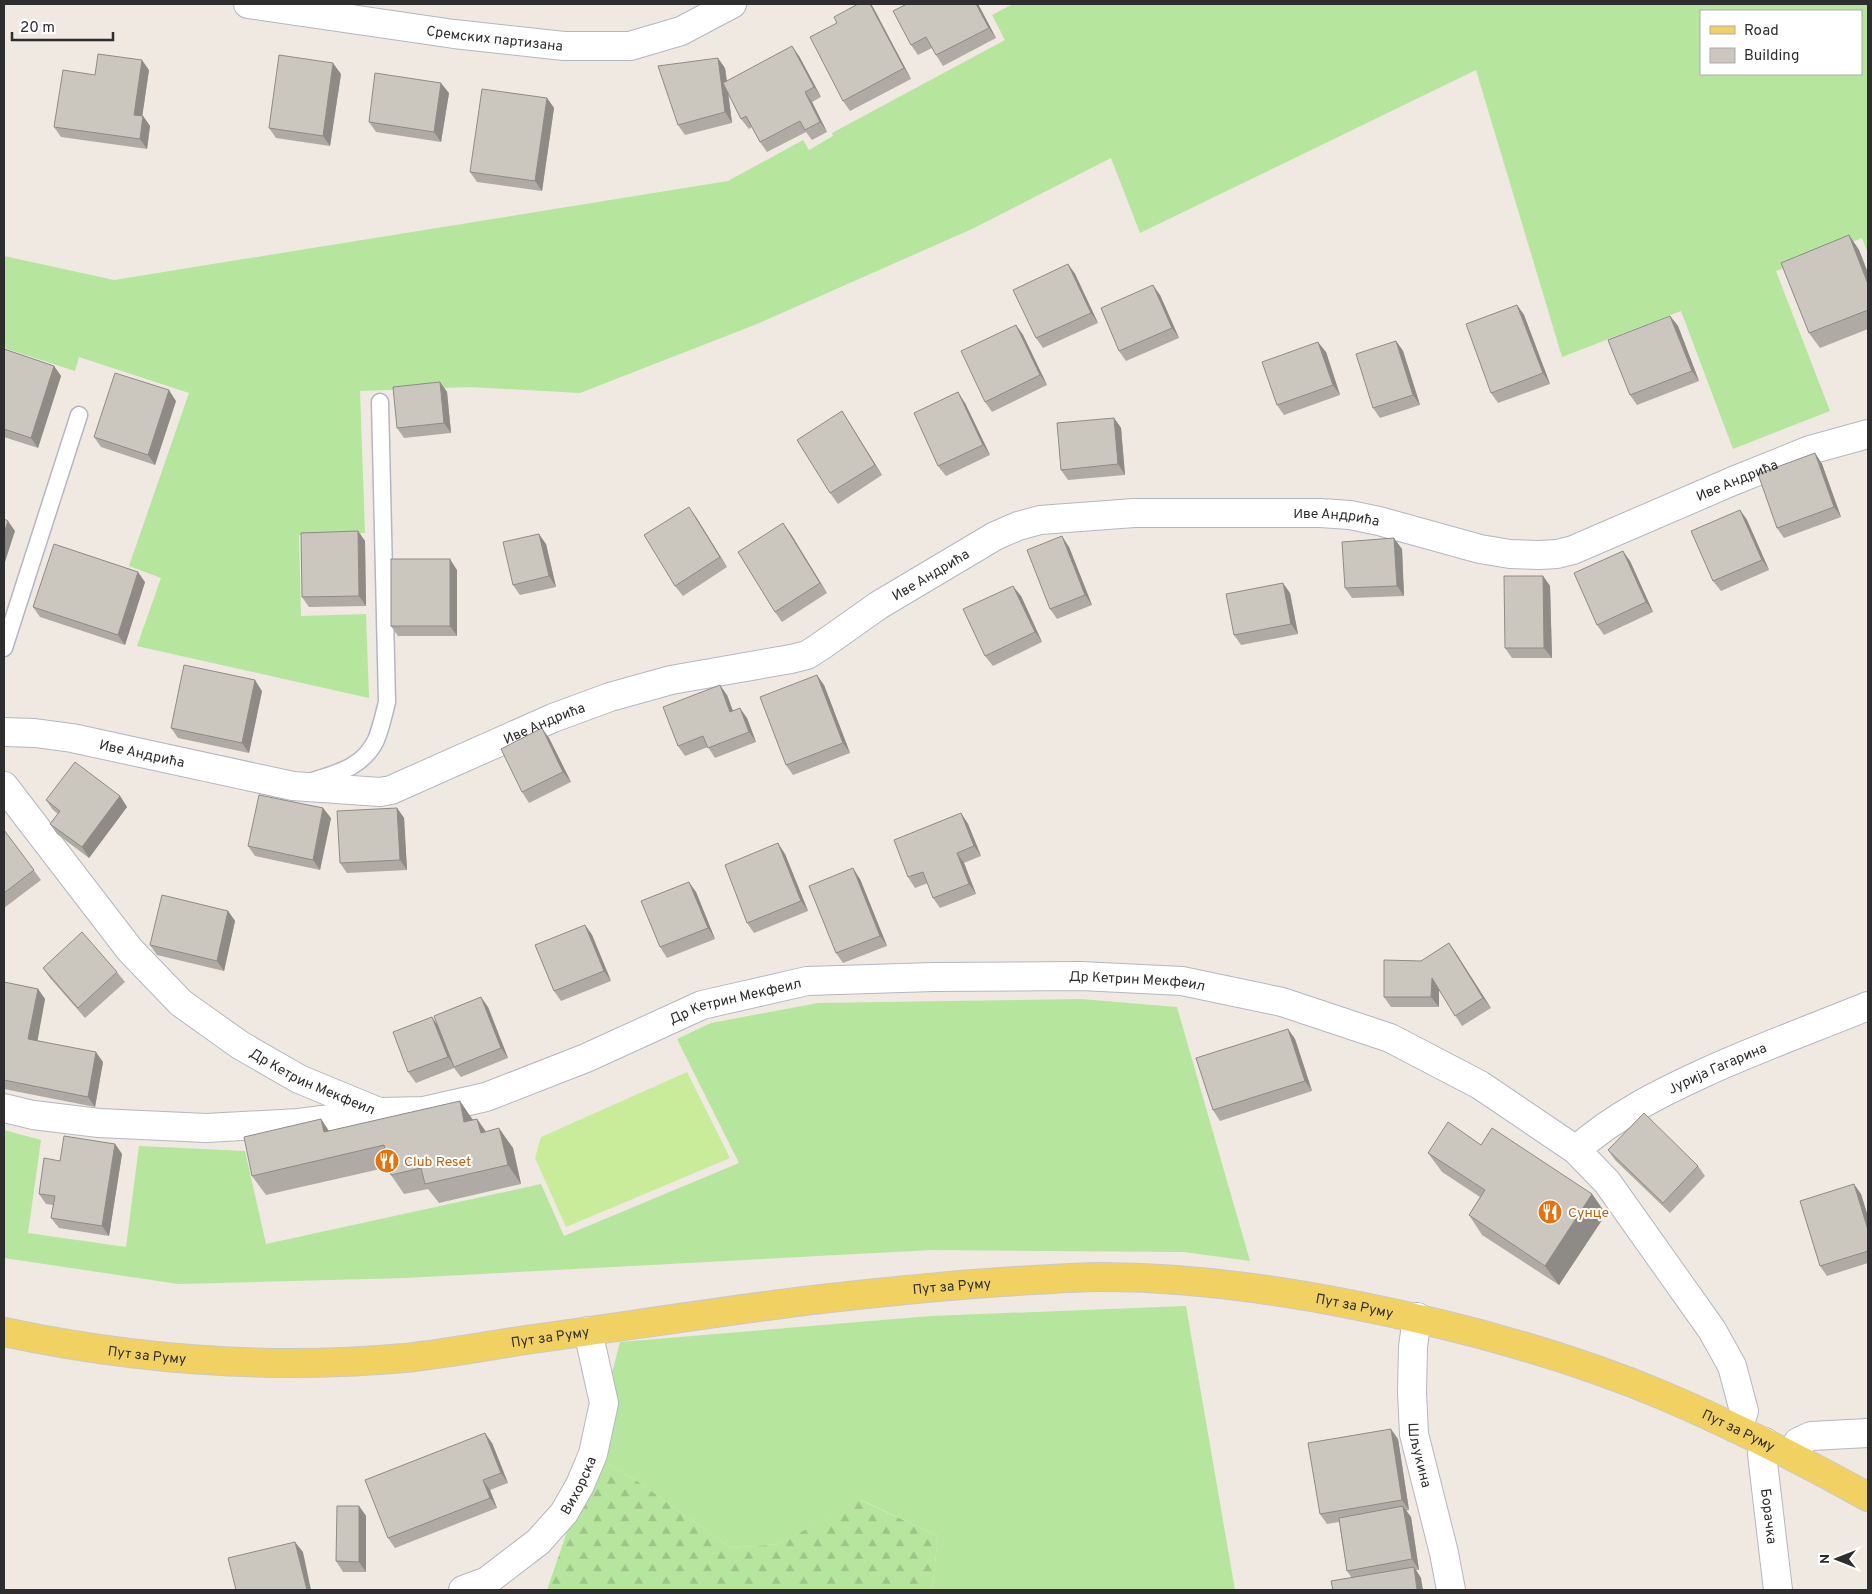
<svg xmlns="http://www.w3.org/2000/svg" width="1872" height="1594" font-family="Overpass,sans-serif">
  <defs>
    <pattern id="forest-firs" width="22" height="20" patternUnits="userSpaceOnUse" patternTransform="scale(1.25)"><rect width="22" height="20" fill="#b6e59e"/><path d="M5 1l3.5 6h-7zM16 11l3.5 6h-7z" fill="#9dc588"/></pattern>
  </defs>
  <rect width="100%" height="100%" fill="#efe9e1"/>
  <g fill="#b6e59e" fill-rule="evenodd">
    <path d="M1013 4H1868V253L1862 238 1776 271 1830 411 1733 449 1681 311 1562 357 1476 70 1140 233 1111 158 972 229 757 324 580 393 470 387 360 391 365 533 299 535 301 616 366 614 369 698 137 646 161 578 129 566 189 393 79 357 75 371 4 348V256L114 280 728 181 803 140 809 150 833 136 832 133 1005 40 992 15ZM1701 11H1861V74H1701Z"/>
    <polygon points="1081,999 1177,1007 1250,1261 1184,1252 932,1250 405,1278 178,1284 4,1258 4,1130 41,1140 28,1233 126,1247 139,1146 245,1151 266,1244 541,1184 564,1236 739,1163 677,1039 711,1023 818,1003"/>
    <polygon points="1186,1306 1235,1590 932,1590 938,1536 861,1500 779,1544 731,1548 637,1481 591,1454 620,1342 930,1316"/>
  </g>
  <polygon fill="url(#forest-firs)" points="591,1454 637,1481 731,1548 779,1544 860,1500 938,1536 932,1590 547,1590 580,1494"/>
  <polygon fill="#c9ec9a" points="687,1072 730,1158 566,1227 535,1158 541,1137"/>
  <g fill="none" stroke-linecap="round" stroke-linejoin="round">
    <defs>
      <g id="service">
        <polyline points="4,648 79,415"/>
        <path d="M312 781C338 773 363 767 376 740 381 728 384 714 387 702L380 402"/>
      </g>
      <g id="minor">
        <path id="s1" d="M248 4 454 34 564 46H630L681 31 732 4"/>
        <path id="s2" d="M4 732 35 733 72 738 293 786 380 792 391 790 553 718 610 697 671 680 791 659 807 655 821 646 879 605 995 536 1018 526 1040 520 1134 513H1320L1350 515 1379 521 1480 549 1510 554 1539 555 1557 554 1573 550 1733 481 1810 450 1868 434"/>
        <path id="s3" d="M4 786 130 950 181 1003 240 1045 299 1079 379 1112 424 1111 486 1097 586 1058 702 1005 807 981 933 977 1081 976 1182 981 1282 1002 1390 1038 1480 1085 1576 1150 1607 1182 1712 1330 1732 1366 1744 1411 1738 1429"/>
        <polyline points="4,1108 33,1115 99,1123 206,1128 299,1123 377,1113"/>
        <path id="s4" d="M1576 1150C1614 1116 1660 1093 1706 1072 1759 1048 1814 1028 1868 1006"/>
        <path id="s5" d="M1417 1317 1413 1347 1412 1392 1414 1434 1444 1553 1451 1590"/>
        <path id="s6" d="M1765 1442 1762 1454 1778 1590"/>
        <path id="s7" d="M463 1590 487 1581 538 1542 564 1513 580 1485 593 1454 604 1403 588 1331"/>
      </g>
      <polyline id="secondary" points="1791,1454 1798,1442 1811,1436 1868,1433"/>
      <g id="primary">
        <path id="s8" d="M4 1332C136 1360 270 1370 405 1358 443 1354 481 1347 519 1341 614 1328 709 1313 804 1301 881 1292 957 1284 1034 1280 1056 1279 1079 1277 1101 1277 1184 1277 1267 1288 1349 1304 1456 1325 1561 1353 1662 1395 1733 1425 1801 1460 1868 1497"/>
      </g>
    </defs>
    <use href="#service" stroke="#b4b7c1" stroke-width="19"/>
    <use href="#minor" stroke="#b4b7c1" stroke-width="30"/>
    <use href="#secondary" stroke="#b4b7c1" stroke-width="30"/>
    <use href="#primary" stroke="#c9c9c9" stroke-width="30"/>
    <use href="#service" stroke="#fff" stroke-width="16"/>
    <use href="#minor" stroke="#fff" stroke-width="28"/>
    <use href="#secondary" stroke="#fff" stroke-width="28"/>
    <use href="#primary" stroke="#f2d163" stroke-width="28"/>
  </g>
  <g fill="#afaba4">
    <polygon points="858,4 871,4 874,9 911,79 850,111 843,101 837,23"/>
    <polygon points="978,4 996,38 943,66 936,55 932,48 918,55 911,45"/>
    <polygon points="799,56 821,97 812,102 827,132 812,140 806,132 767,152 760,142 752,127 749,129 741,119 728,93 732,123 685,135 678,125 725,68 727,81"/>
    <polygon points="149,70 142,116 143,116 150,126 147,149 61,137 54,127 95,75"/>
    <polygon points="341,74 330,146 276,138 269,128"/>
    <polygon points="449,93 441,142 376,132 369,122"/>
    <polygon points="547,98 554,108 542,191 477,182 470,172"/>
    <polygon points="1849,235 1859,250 1868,273 1868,329 1820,348 1809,333"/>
    <polygon points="1068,264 1075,274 1098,323 1043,348 1036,338"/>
    <polygon points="1160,295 1179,338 1126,361 1119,351"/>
    <polygon points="1517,305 1524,315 1550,384 1498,403 1491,393"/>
    <polygon points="1670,316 1678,326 1699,381 1637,405 1630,395"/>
    <polygon points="1016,325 1023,335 1047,385 992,412 985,402"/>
    <polygon points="1396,341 1403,351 1420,405 1380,418 1373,408"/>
    <polygon points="4,349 54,366 61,376 38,448 4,437"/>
    <polygon points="1326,352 1340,395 1284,415 1277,405"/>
    <polygon points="440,382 447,392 451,433 404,438 397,428"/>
    <polygon points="176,401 155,465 101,447 94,437"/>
    <polygon points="965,403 990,455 946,476 938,466"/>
    <polygon points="1114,418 1121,428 1125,475 1068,480 1061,470"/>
    <polygon points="849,422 882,475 838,504 830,493"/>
    <polygon points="1815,453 1822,464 1841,517 1784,538 1777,528"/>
    <polygon points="1740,510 1747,520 1769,570 1721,591 1713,581"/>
    <polygon points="696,517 727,567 683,596 675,586"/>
    <polygon points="783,523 827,593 782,622 775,612"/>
    <polygon points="358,531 365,541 366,606 309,607 302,597"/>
    <polygon points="546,544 556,587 520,595 513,585"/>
    <polygon points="1069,547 1092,605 1057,619 1050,609"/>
    <polygon points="1402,549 1404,596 1352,598 1345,588"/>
    <polygon points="1630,561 1653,612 1604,635 1597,625"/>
    <polygon points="457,570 457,636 398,636 391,626"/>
    <polygon points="1543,576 1550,586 1552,658 1512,658 1505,648"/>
    <polygon points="145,582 125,645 40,617 33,607"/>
    <polygon points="1290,593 1298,634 1241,645 1234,635"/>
    <polygon points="1021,596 1042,642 993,666 985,656"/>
    <polygon points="824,685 850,753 793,775 786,765"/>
    <polygon points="262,691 249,753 178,738 171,728"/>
    <polygon points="727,695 733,711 747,718 756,742 715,758 708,747 685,756 678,746"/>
    <polygon points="549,738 571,782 529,803 522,792"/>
    <polygon points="120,796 127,807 89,858 57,834 50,824 58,814 53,810 46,800"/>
    <polygon points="397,808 404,818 407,870 347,873 340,863"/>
    <polygon points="961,813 968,824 981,856 964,863 976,894 940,908 933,898 928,883 915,888 908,877"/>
    <polygon points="331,818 320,870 255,856 248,846"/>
    <polygon points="4,830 41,880 4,908"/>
    <polygon points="785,854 808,911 754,933 747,923"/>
    <polygon points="860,879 887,946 843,963 836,953"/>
    <polygon points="696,892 715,939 667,958 660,947"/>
    <polygon points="228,911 235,921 224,971 157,955 150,945"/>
    <polygon points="585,925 592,935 611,981 561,1001 554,991"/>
    <polygon points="1449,943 1491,1008 1462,1026 1439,990 1439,1007 1391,1007 1384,997 1421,961"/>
    <polygon points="43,968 117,972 125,982 85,1018 50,978"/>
    <polygon points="4,982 38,989 45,999 37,1040 103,1062 95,1107 4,1089"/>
    <polygon points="488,1007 508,1058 461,1077 454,1068 416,1083 408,1072 437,1023"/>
    <polygon points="1288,1029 1295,1039 1312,1091 1220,1121 1213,1110"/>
    <polygon points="321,1119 329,1131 477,1119 486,1132 513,1148 521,1184 439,1203 428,1189 404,1194 391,1175 389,1167 266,1195 252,1176"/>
    <polygon points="115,1144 122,1154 109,1236 59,1228 51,1218 53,1205 46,1204 39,1194 60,1161"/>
    <polygon points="1481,1145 1592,1194 1606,1214 1559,1285 1482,1235 1469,1215 1480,1197 1442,1172 1428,1153"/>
    <polygon points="1608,1150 1698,1166 1705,1176 1670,1213 1615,1160"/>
    <polygon points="1861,1194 1868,1217 1868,1263 1827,1276 1820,1266"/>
    <polygon points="1398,1439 1409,1510 1406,1511 1411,1517 1419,1570 1416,1570 1421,1578 1352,1578 1347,1571 1339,1522 1327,1524 1320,1514"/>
    <polygon points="492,1443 508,1483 490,1490 497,1508 395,1548 388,1538"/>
    <polygon points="359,1506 366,1516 366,1572 343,1572 336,1561"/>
  </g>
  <g fill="#8e8b86">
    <polygon points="870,4 871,4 874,9 911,79 904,68"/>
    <polygon points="976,4 978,4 996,38 989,28"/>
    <polygon points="792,46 799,56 821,97 814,87"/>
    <polygon points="718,58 725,68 732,123 725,112"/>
    <polygon points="142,60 149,70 141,125 134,115"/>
    <polygon points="333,63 341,74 330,146 323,136"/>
    <polygon points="441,83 449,93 441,142 434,132"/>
    <polygon points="805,92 812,102 827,132 820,122"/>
    <polygon points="547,98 554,108 542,191 535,181"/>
    <polygon points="143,116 150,126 147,149 140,139"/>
    <polygon points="1849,235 1859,250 1868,273 1868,284"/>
    <polygon points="1068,264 1075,274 1098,323 1091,313"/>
    <polygon points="1153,285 1160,295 1179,338 1172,328"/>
    <polygon points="1517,305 1524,315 1550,384 1543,373"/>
    <polygon points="1670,316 1678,326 1699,381 1692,371"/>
    <polygon points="1016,325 1023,335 1047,385 1040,375"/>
    <polygon points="1396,341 1403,351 1420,405 1413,395"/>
    <polygon points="1318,342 1326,352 1340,395 1333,385"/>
    <polygon points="54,366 61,376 38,448 31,438"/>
    <polygon points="440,382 447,392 451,433 444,423"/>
    <polygon points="169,390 176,401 155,465 148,455"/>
    <polygon points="958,392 965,403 990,455 983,445"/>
    <polygon points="842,411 849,422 882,475 875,465"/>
    <polygon points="1114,418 1121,428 1125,475 1118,464"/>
    <polygon points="1815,453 1822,464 1841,517 1834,507"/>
    <polygon points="689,507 696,517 727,567 720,557"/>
    <polygon points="1740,510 1747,520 1769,570 1762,560"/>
    <polygon points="8,521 15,531 4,565 4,533"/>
    <polygon points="783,523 791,534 827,593 820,583"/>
    <polygon points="358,531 365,541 366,606 359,596"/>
    <polygon points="539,534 546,544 556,587 549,576"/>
    <polygon points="1062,536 1069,547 1092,605 1085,595"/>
    <polygon points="1394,538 1402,549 1404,596 1397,586"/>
    <polygon points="1623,551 1630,561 1653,612 1646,602"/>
    <polygon points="450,559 457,570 457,636 450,626"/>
    <polygon points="138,572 145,582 125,645 118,635"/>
    <polygon points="1543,576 1550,586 1552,658 1544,648"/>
    <polygon points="1283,583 1290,593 1298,634 1291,624"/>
    <polygon points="1013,586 1021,596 1042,642 1035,632"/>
    <polygon points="817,675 824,685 850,753 843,743"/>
    <polygon points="255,680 262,691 249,753 242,743"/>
    <polygon points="720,685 727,695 737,722 730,712"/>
    <polygon points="740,708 747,718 756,742 749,732"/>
    <polygon points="542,728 549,738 571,782 563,772"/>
    <polygon points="120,796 127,807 89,858 82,847"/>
    <polygon points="323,808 331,818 320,870 313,860"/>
    <polygon points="397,808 404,818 407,870 400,860"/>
    <polygon points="961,813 968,824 981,856 974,846"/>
    <polygon points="778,843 785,854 808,911 801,901"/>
    <polygon points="957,853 964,863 976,894 969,884"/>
    <polygon points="853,868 860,879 887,946 880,936"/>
    <polygon points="689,882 696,892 715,939 708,928"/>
    <polygon points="228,911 235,921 224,971 217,961"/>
    <polygon points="585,925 592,935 611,981 604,971"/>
    <polygon points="1449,943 1456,953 1491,1008 1483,998"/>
    <polygon points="1432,978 1439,988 1439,1007 1431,997"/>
    <polygon points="38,989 45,999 36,1049 28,1039"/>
    <polygon points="481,997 488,1007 508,1058 501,1048"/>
    <polygon points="432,1017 439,1027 455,1067 448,1057"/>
    <polygon points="1288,1029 1295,1039 1312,1091 1305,1081"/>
    <polygon points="96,1052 103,1062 95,1107 88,1097"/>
    <polygon points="460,1101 473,1120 464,1122"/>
    <polygon points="321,1119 334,1139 324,1132"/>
    <polygon points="477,1119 491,1139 481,1133"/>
    <polygon points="499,1128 513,1148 521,1184 508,1165"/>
    <polygon points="115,1144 122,1154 109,1236 102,1226"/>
    <polygon points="1854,1184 1861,1194 1868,1217 1868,1230"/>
    <polygon points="1592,1194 1606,1214 1559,1285 1545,1266"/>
    <polygon points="1391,1429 1398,1439 1409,1510 1402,1500"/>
    <polygon points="485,1433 492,1443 508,1483 501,1473"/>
    <polygon points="483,1480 490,1490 497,1508 490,1498"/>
    <polygon points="359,1506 366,1516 366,1572 359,1562"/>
    <polygon points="1403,1506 1411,1517 1419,1570 1412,1559"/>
    <polygon points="295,1542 303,1552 311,1590 307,1590"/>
    <polygon points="1414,1567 1421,1578 1423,1590 1417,1590"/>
  </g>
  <g fill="#cbc7bf" stroke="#8e8b86">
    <polygon points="858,4 870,4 904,68 843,101 810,37 837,23 834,17"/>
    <polygon points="907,4 976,4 989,28 936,55 926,37 911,45 893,11"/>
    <polygon points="792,46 814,87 805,92 820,122 805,130 800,121 760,142 746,116 741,119 723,83"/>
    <polygon points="98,54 142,60 134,115 143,116 140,139 54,127 63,70 95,75"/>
    <polygon points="279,55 333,63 323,136 269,128"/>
    <polygon points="718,58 725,112 678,125 658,66"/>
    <polygon points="375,73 441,83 434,132 369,122"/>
    <polygon points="482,89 547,98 535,181 470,172"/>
    <polygon points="1849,235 1868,284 1868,310 1809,333 1781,263"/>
    <polygon points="1068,264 1091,313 1036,338 1013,290"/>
    <polygon points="1153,285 1172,328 1119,351 1101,308"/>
    <polygon points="1517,305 1543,373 1491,393 1466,324"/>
    <polygon points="1670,316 1692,371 1630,395 1608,340"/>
    <polygon points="1016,325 1040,375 985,402 961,351"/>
    <polygon points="1396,341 1413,395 1373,408 1356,354"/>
    <polygon points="1318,342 1333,385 1277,405 1262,362"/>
    <polygon points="4,349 54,366 31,438 4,429"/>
    <polygon points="115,373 169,390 148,455 94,437"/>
    <polygon points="440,382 444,423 397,428 393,387"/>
    <polygon points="958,392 983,445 938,466 914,413"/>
    <polygon points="842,411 875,465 830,493 797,440"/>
    <polygon points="1114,418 1118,464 1061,470 1057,423"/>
    <polygon points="1815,453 1834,507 1777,528 1758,474"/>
    <polygon points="689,507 720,557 675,586 644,535"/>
    <polygon points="1740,510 1762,560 1713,581 1691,531"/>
    <polygon points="4,519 8,521 4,533"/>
    <polygon points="783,523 820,583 775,612 738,552"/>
    <polygon points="358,531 359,596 302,597 301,533"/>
    <polygon points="539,534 549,576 513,585 503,542"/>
    <polygon points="1062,536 1085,595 1050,609 1027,550"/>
    <polygon points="1394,538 1397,586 1345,588 1342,542"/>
    <polygon points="54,544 138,572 118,635 33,607"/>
    <polygon points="1623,551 1646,602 1597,625 1574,573"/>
    <rect x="391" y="559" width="59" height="67"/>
    <polygon points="1504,576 1543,576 1544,648 1505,648"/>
    <polygon points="1283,583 1291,624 1234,635 1226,594"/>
    <polygon points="1013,586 1035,632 985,656 963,609"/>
    <polygon points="184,665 255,680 242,743 171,728"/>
    <polygon points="817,675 843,743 786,765 760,697"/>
    <polygon points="720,685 730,712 740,708 749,732 708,748 703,736 678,746 663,707"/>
    <polygon points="542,728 563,772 522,792 501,749"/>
    <polygon points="75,762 120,796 82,847 50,824 60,811 46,800"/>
    <polygon points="259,795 323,808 313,860 248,846"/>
    <polygon points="397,808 400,860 340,863 337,811"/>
    <polygon points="961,813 974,846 957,853 969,884 933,898 923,872 908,877 894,840"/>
    <polygon points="4,830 34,870 4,893"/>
    <polygon points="778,843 801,901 747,923 725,865"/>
    <polygon points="853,868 880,936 836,953 809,886"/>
    <polygon points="689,882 708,928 660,947 641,901"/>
    <polygon points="162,895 228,911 217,961 150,945"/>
    <polygon points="585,925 604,971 554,991 535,945"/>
    <polygon points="82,932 117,972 78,1008 43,968"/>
    <polygon points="1449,943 1483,998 1455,1016 1432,978 1431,997 1384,997 1384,960 1421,961"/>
    <polygon points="4,982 38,989 28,1039 96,1052 88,1097 4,1080"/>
    <polygon points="481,997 501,1048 454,1067 434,1016"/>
    <polygon points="432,1017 448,1057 408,1072 393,1032"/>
    <polygon points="1288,1029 1305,1081 1213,1110 1196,1058"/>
    <polygon points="460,1101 464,1122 477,1119 481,1133 499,1128 508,1165 425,1184 421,1168 391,1175 384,1145 252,1176 244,1137 321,1119 324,1132"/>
    <polygon points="1644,1113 1698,1166 1663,1203 1608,1150"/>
    <polygon points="1448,1122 1481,1145 1492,1128 1592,1194 1545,1266 1469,1215 1485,1190 1428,1153"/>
    <polygon points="64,1136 115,1144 102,1226 51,1218 55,1196 39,1194 44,1158 60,1161"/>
    <polygon points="1854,1184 1868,1230 1868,1251 1820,1266 1800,1201"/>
    <polygon points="1391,1429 1402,1500 1320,1514 1308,1443"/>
    <polygon points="485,1433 501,1473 483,1480 490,1498 388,1538 365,1480"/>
    <polygon points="337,1506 359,1506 359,1562 336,1561"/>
    <polygon points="1403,1506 1412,1559 1347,1571 1339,1518"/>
    <polygon points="295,1542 307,1590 236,1590 228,1558"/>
    <polygon points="1414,1567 1417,1590 1333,1590 1331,1581"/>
  </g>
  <defs>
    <symbol id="restaurant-disc" viewBox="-11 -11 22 22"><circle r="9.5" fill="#e8710a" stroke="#fff"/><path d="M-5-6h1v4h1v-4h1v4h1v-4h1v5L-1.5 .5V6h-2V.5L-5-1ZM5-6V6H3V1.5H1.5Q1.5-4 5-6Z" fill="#fff"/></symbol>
  </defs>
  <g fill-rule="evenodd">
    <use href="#restaurant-disc" x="373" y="1147" width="28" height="28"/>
    <use href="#restaurant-disc" x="1536" y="1198" width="28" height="28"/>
  </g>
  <g text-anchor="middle" stroke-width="4" stroke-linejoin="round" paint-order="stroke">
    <g font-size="14" fill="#2e2e2e" stroke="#fff">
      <text dy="5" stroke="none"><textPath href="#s1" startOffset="249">Сремских партизана</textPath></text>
      <text dy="5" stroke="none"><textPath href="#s2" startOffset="1820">Иве Андрића</textPath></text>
      <text dy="5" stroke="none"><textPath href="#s2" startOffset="1400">Иве Андрића</textPath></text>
      <text dy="5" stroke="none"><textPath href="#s2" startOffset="980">Иве Андрића</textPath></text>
      <text dy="5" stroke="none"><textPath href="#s2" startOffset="560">Иве Андрића</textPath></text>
      <text dy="5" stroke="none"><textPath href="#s2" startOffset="140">Иве Андрића</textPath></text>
      <text dy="5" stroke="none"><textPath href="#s3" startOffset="1289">Др Кетрин Мекфеил</textPath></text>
      <text dy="5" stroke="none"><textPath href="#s3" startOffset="884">Др Кетрин Мекфеил</textPath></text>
      <text dy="5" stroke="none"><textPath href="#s4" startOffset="164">Јурија Гагарина</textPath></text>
      <text dy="5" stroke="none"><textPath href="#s3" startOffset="434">Др Кетрин Мекфеил</textPath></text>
      <text dy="5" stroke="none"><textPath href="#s8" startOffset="955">Пут за Руму</textPath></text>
      <text dy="5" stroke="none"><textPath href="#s8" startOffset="1360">Пут за Руму</textPath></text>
      <text dy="5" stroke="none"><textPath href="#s8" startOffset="550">Пут за Руму</textPath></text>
      <text dy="5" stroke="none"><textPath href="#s8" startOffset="145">Пут за Руму</textPath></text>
      <text dy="5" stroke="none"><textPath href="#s8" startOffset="1765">Пут за Руму</textPath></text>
      <text dy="5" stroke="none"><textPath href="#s5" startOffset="139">Шљукина</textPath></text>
      <text dy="5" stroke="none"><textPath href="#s7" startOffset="160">Вихорска</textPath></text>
      <text dy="5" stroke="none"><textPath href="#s6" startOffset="75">Борачка</textPath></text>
    </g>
    <g font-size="14" fill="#c56008" stroke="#fff" text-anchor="start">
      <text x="404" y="1166">Club Reset</text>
      <text x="1568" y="1217">Сунце</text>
    </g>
  </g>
  <rect width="1872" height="1594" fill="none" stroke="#2e2e2e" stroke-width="10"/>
  <rect x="1700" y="10" width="162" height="65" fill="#ffffff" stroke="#ababab"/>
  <rect x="1710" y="26" width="25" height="8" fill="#f2d163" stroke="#ababab"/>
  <text x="1744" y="35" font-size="15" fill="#2e2e2e">Road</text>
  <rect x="1710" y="48" width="25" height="15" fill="#cbc7bf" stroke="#ababab"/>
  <text x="1744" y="60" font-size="15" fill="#2e2e2e">Building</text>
  <g transform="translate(1837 1559) rotate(270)" stroke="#ffffff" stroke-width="4" paint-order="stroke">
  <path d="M0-4L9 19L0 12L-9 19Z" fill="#2e2e2e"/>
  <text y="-8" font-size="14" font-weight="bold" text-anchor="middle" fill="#2e2e2e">N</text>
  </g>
  <path d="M12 32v8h101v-8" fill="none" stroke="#2e2e2e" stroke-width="2.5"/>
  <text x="20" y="32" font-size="15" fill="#2e2e2e" stroke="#ffffff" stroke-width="4" paint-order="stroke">20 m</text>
</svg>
